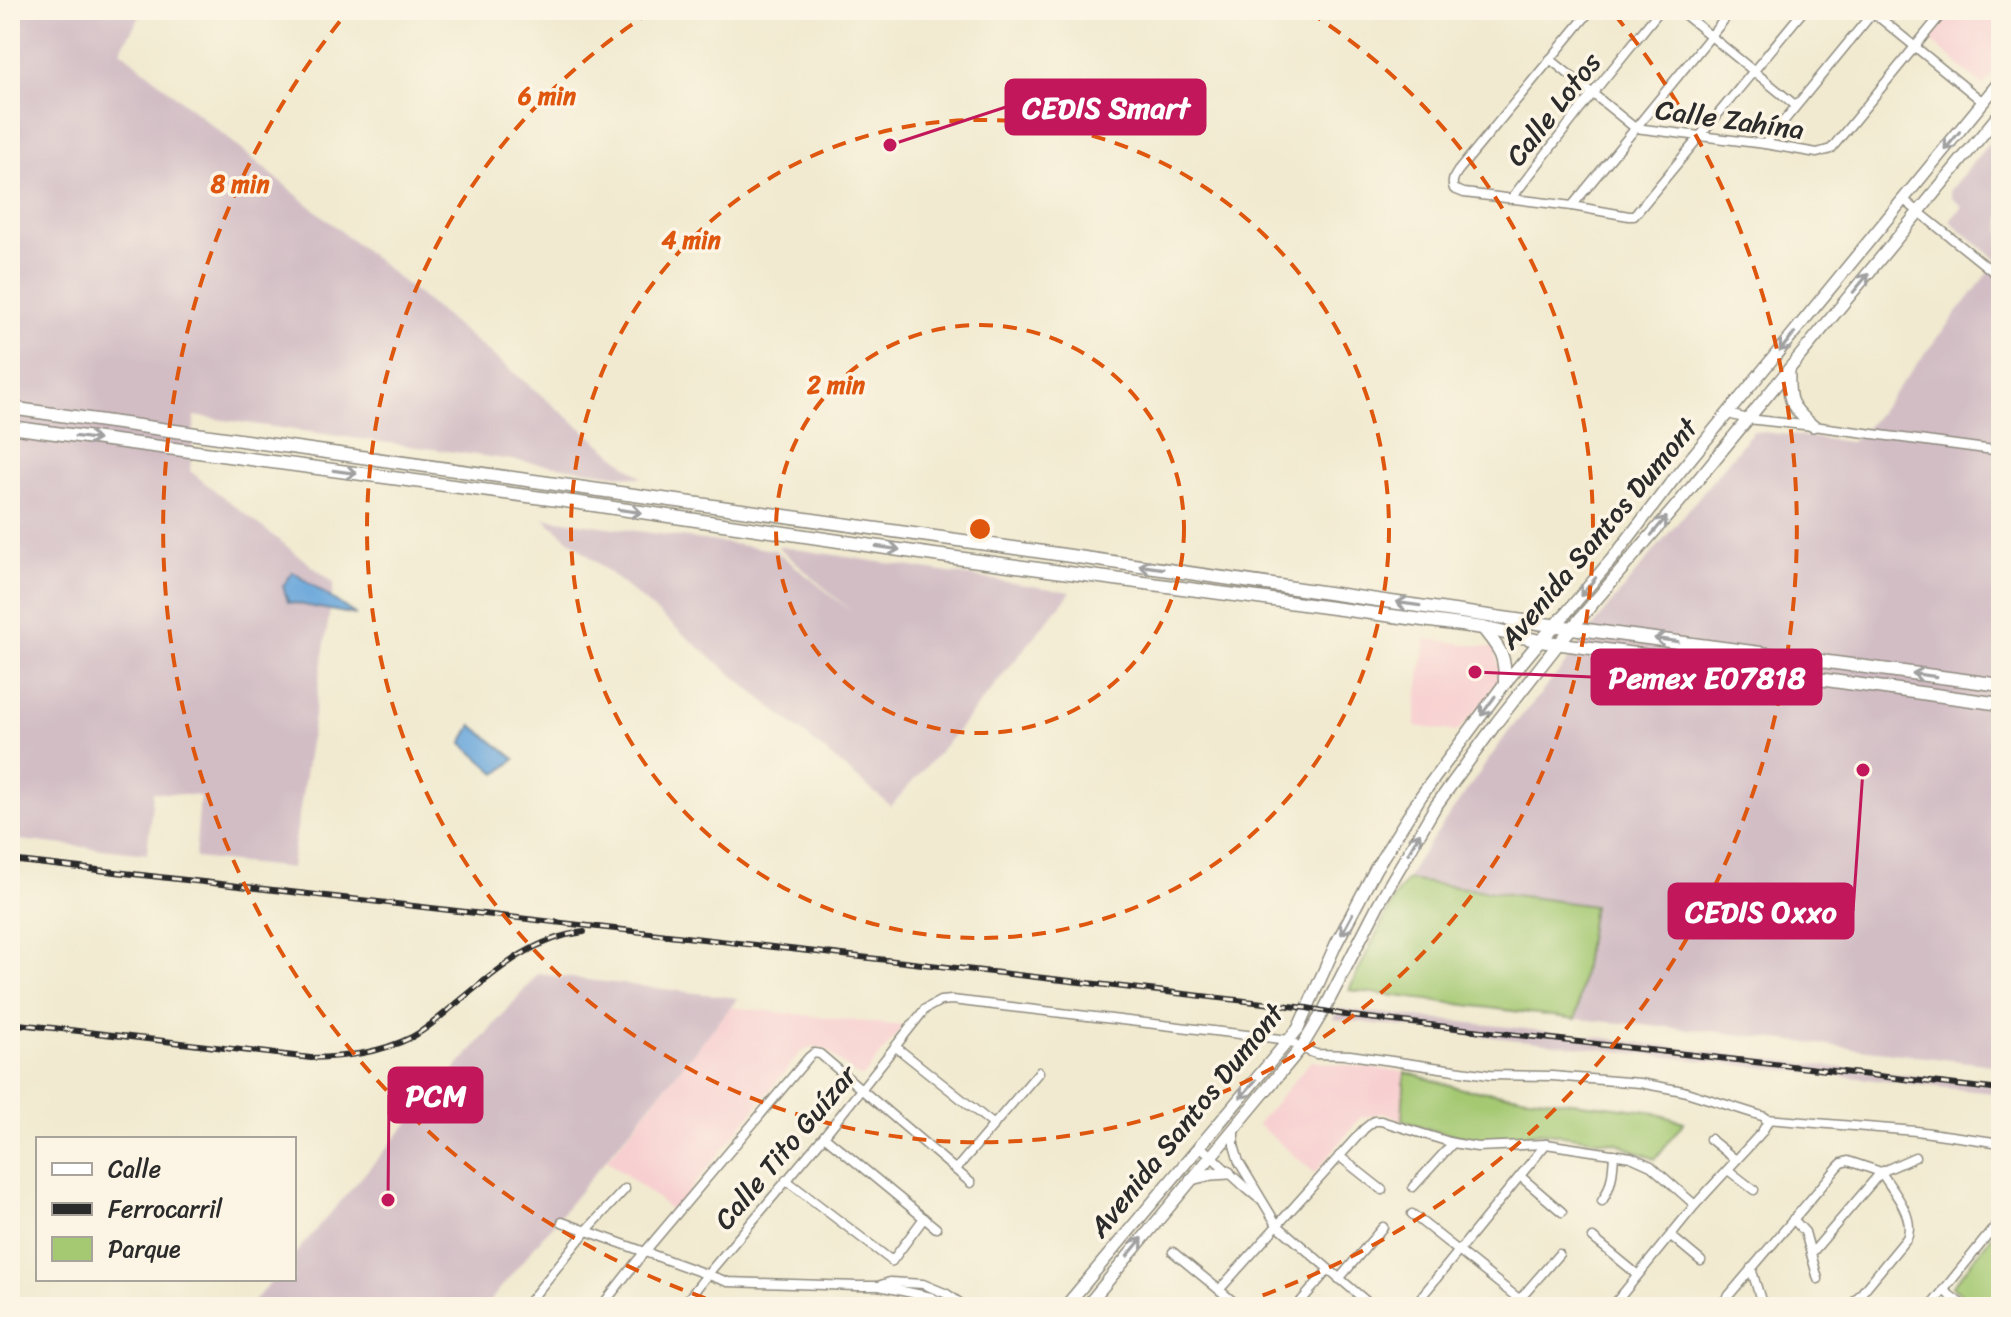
<svg xmlns="http://www.w3.org/2000/svg" width="2011" height="1317" font-family="Sriracha,sans-serif">
  <rect width="100%" height="100%" fill="#fcf5e5"/>
  <filter id="ink" filterUnits="userSpaceOnUse"><feTurbulence type="fractalNoise" baseFrequency=".0125" numOctaves="2"/><feDisplacementMap in="SourceGraphic" scale="16" xChannelSelector="R" yChannelSelector="G"/><feConvolveMatrix kernelMatrix="1 2 1 2 8 2 1 2 1" color-interpolation-filters="sRGB"/></filter>
  <filter id="wash" filterUnits="userSpaceOnUse"><feTurbulence type="fractalNoise" baseFrequency=".006" numOctaves="4" result="noise"/><feDisplacementMap in="SourceGraphic" scale="32" xChannelSelector="R" yChannelSelector="G"/><feGaussianBlur stdDeviation="1.8" result="paint"/><feColorMatrix in="noise" values="0 0 0 0 0 0 0 0 0 0 0 0 0 0 0 0 0 1.4 0 .05"/><feComposite in="paint" operator="in"/></filter>
  <g filter="url(#wash)">
    <rect width="100%" height="100%" fill="#f1ead0"/>
    <g fill="#f7cfd0">
      <polygon points="1952,10 2001,10 2001,64 1983,86 1928,38"/>
      <polygon points="1426,639 1495,648 1500,677 1486,699 1457,732 1416,726 1416,705"/>
      <polygon points="730,1007 903,1026 863,1077 857,1076 826,1050 812,1047 801,1052 673,1211 607,1160"/>
      <polygon points="1311,1061 1405,1072 1402,1120 1382,1113 1360,1118 1315,1173 1257,1124"/>
    </g>
    <g fill="#d2bdc5">
      <polygon points="10,10 144,10 120,50 642,478 195,416 190,471 334,583 291,868 195,858 200,796 153,792 147,854 10,839"/>
      <polygon points="2001,128 2001,1066 1701,1030 1576,1019 1593,906 1407,880 1417,861 1509,731 1563,667 1606,610 1753,431 1851,442 1869,425 1998,261 1950,221 1962,206 1952,198 1950,191"/>
      <polygon points="543,518 775,550 853,613 777,546 1071,592 954,735 891,806"/>
      <polygon points="538,974 738,998 485,1307 249,1307 273,1279 294,1279 294,1255"/>
      <polygon points="1340,1009 1582,1035 1715,1053 2001,1086 2001,1094 1333,1019"/>
    </g>
    <g fill="#a5c973" stroke="#687a4f" stroke-width="2">
      <polygon points="1407,880 1593,906 1576,1019 1349,990 1395,896"/>
      <polygon points="1405,1072 1462,1089 1648,1111 1684,1122 1655,1159 1617,1143 1577,1137 1541,1132 1513,1138 1481,1140 1435,1131 1402,1120"/>
      <polygon points="2001,1231 2001,1307 1978,1307 1952,1287 1994,1233"/>
    </g>
    <g fill="#6aa7db" stroke="#4a6983" stroke-width="2">
      <polygon points="293,572 356,615 288,602 283,586"/>
      <polygon points="472,725 515,759 497,774 462,743"/>
    </g>
  </g>
  <g filter="url(#ink)">
    <g fill="none" stroke-linecap="round" stroke-linejoin="round">
      <defs>
        <g id="minor">
          <path d="M1591 10 1458 171C1454 177 1451 182 1454 189L1464 193 1572 206 1629 216H1634L1804 10"/>
          <polyline points="1679,10 1795,105"/>
          <polyline points="1870,10 1983,102"/>
          <polyline points="1550,59 1635,128 1765,144 1817,153 1831,149 1945,10"/>
          <polyline points="1765,144 1875,10"/>
          <polyline points="1511,199 1593,93 1660,10"/>
          <polyline points="1904,200 2001,278"/>
          <polyline points="1572,206 1732,10"/>
          <polyline points="1728,414 1748,419 1813,426 2001,451"/>
          <polyline points="896,1047 994,1125"/>
          <polyline points="1766,1119 1916,1131 2001,1143"/>
          <polyline points="1234,1129 1234,1145 1239,1162 1277,1225 1373,1307"/>
          <polyline points="824,1136 936,1228"/>
          <polyline points="1710,1139 1736,1160"/>
          <polyline points="1199,1145 1247,1189 1258,1198"/>
          <polyline points="1339,1156 1382,1190"/>
          <polyline points="956,1169 1039,1072"/>
          <polyline points="1728,1170 1754,1190"/>
          <polyline points="1520,1176 1562,1212"/>
          <polyline points="786,1180 892,1261"/>
          <polyline points="1413,1187 1453,1143"/>
          <path d="M1602 1201C1612 1186 1613 1171 1614 1154"/>
          <polyline points="1412,1214 1529,1307"/>
          <polyline points="1793,1219 1805,1232 1818,1279"/>
          <polyline points="562,1222 728,1282 857,1286 878,1286 890,1282 923,1284 947,1294 966,1307"/>
          <polyline points="1671,1236 1701,1261"/>
          <polyline points="1593,1238 1638,1275"/>
          <polyline points="1173,1252 1240,1307"/>
          <polyline points="1811,1254 1881,1172 1915,1157"/>
          <polyline points="892,1261 924,1218"/>
          <polyline points="1751,1268 1763,1307"/>
          <polyline points="1339,1279 1383,1227"/>
          <polyline points="879,1286 931,1297 950,1307"/>
          <polyline points="1219,1290 1364,1129 1374,1121 1381,1121 1453,1143 1477,1147 1546,1144 1631,1157 1651,1166 1695,1205"/>
          <polyline points="1943,1290 1965,1307"/>
          <polyline points="525,1307 587,1230 625,1189"/>
          <polyline points="601,1307 637,1261 809,1057 814,1053 820,1054 971,1183"/>
          <polyline points="682,1307 707,1275 824,1136 925,1009 940,1001 952,1000 1289,1040 1301,1048 1316,1054 1350,1055 1489,1075 1552,1076 1640,1083 1683,1091 1765,1117 1767,1123 1762,1132 1695,1205 1612,1307"/>
          <polyline points="1296,1307 1328,1270"/>
          <polyline points="1413,1307 1546,1144"/>
          <polyline points="1513,1307 1559,1254"/>
          <path d="M1719 1307 1838 1167 1842 1163 1848 1161 1881 1172C1892 1190 1916 1216 1907 1238L1850 1307"/>
          <polyline points="1930,1307 2001,1219"/>
        </g>
        <g id="secondary">
          <path d="M1789 369C1788 400 1789 406 1813 426"/>
          <polyline points="1191,1179 1212,1174 1229,1173"/>
          <polyline points="1065,1307 1298,1029 1336,944 1376,868 1421,796 1505,683 1540,641 1556,625 1617,553 1673,480 2001,80"/>
          <polyline points="1086,1307 1301,1048 1324,1010 1379,903 1435,807 1497,722 1559,643 1682,499 2001,112"/>
        </g>
        <g id="primary">
          <polyline points="10,408 1036,551 1572,628 2001,685"/>
          <polyline points="10,427 580,503 934,555 1483,628 1540,641 2001,704"/>
          <path d="M1483 628C1501 651 1505 654 1505 683"/>
        </g>
      </defs>
      <use href="#minor" stroke="#8e8a7e" stroke-width="11"/>
      <use href="#secondary" stroke="#8e8a7e" stroke-width="14"/>
      <use href="#primary" stroke="#8e8a7e" stroke-width="15"/>
      <use href="#minor" stroke="#fff" stroke-width="8"/>
      <use href="#secondary" stroke="#fff" stroke-width="11"/>
      <use href="#primary" stroke="#fff" stroke-width="12"/>
      <defs>
        <g id="rail">
          <polyline points="10,860 1307,1008 1351,1016 2001,1090"/>
          <path d="M10 1023 311 1058C346 1057 380 1053 412 1037 427 1029 439 1018 452 1007 492 975 530 938 584 932"/>
        </g>
      </defs>
      <use href="#rail" stroke="#2b2b2b" stroke-width="6"/>
      <use href="#rail" stroke="#fcf5e5" stroke-width="3" stroke-dasharray="9" stroke-linecap="butt"/>
    </g>
    <defs><path id="oneway-shaft" d="M-6 0H5M1.5-3L5.5 0L1.5 3" fill="none" stroke-width="1.6" stroke-linecap="round" stroke-linejoin="round" transform="scale(2)"/></defs>
    <g stroke="#a0a0a0">
      <use href="#oneway-shaft" transform="translate(1952 141) rotate(129)"/>
      <use href="#oneway-shaft" transform="translate(1861 283) rotate(-50)"/>
      <use href="#oneway-shaft" transform="translate(1787 342) rotate(129)"/>
      <use href="#oneway-shaft" transform="translate(87 438) rotate(8)"/>
      <use href="#oneway-shaft" transform="translate(345 472) rotate(8)"/>
      <use href="#oneway-shaft" transform="translate(630 511) rotate(8)"/>
      <use href="#oneway-shaft" transform="translate(1659 526) rotate(-50)"/>
      <use href="#oneway-shaft" transform="translate(888 548) rotate(8)"/>
      <use href="#oneway-shaft" transform="translate(1151 567) rotate(-172)"/>
      <use href="#oneway-shaft" transform="translate(1588 587) rotate(130)"/>
      <use href="#oneway-shaft" transform="translate(1408 604) rotate(-172)"/>
      <use href="#oneway-shaft" transform="translate(1666 640) rotate(-172)"/>
      <use href="#oneway-shaft" transform="translate(1924 675) rotate(-172)"/>
      <use href="#oneway-shaft" transform="translate(1488 706) rotate(126)"/>
      <use href="#oneway-shaft" transform="translate(1414 843) rotate(-60)"/>
      <use href="#oneway-shaft" transform="translate(1347 924) rotate(118)"/>
      <use href="#oneway-shaft" transform="translate(1248 1089) rotate(131)"/>
      <use href="#oneway-shaft" transform="translate(1135 1247) rotate(-50)"/>
    </g>
  </g>
  <g fill="none" stroke="#df570e" stroke-width="4" stroke-dasharray="14 10">
    <circle cx="980" cy="529" r="204"/>
    <circle cx="980" cy="529" r="409"/>
    <path d="M1309 12A613 613 0 1 1 651 12"/>
    <path d="M728 1306A817 817 0 0 1 345 15M1615 15A817 817 0 0 1 1232 1306"/>
  </g>
  <g text-anchor="middle" stroke-width="7" stroke-linejoin="round" paint-order="stroke">
    <g font-size="28" fill="#2b2b2b" stroke="#fcf5e5">
      <text transform="translate(1553 109) rotate(-52)" y="10">Calle Lotos</text>
      <text transform="translate(1730 119) rotate(8)" y="10">Calle Zahína</text>
      <text transform="translate(1598 533) rotate(-50)" y="10">Avenida Santos Dumont</text>
      <text transform="translate(1186 1120) rotate(-51)" y="10">Avenida Santos Dumont</text>
      <text transform="translate(785 1147) rotate(-50)" y="10">Calle Tito Guízar</text>
    </g>
  </g>
  <circle cx="980" cy="529" r="12" fill="#df570e" stroke="#fcf5e5" stroke-width="4"/>
  <g font-size="24" text-anchor="middle" font-weight="bold" fill="#df570e" stroke="#fcf5e5" stroke-width="7" stroke-linejoin="round" paint-order="stroke">
    <text x="547" y="104">6 min</text>
    <text x="240" y="192">8 min</text>
    <text x="691" y="248">4 min</text>
    <text x="836" y="393">2 min</text>
  </g>
  <path fill="none" stroke="#c2185b" stroke-width="3" d="M890 145L1006 107M1475 672L1592 677M1863 770L1853 911M388 1200L389 1095"/>
  <g fill="#c2185b" stroke="#fcf5e5" stroke-width="3">
    <circle cx="890" cy="145" r="8"/>
    <circle cx="1475" cy="672" r="8"/>
    <circle cx="1863" cy="770" r="8"/>
    <circle cx="388" cy="1200" r="8"/>
  </g>
  <g fill="#c2185b" stroke="#c2185b" stroke-width="3">
    <rect x="1006" y="80" width="199" height="54" rx="8"/>
    <rect x="1592" y="650" width="229" height="54" rx="8"/>
    <rect x="1669" y="884" width="184" height="54" rx="8"/>
    <rect x="389" y="1068" width="93" height="54" rx="8"/>
  </g>
  <g font-size="30" text-anchor="middle" font-weight="bold" fill="#fff">
    <text x="1106" y="118">CEDIS Smart</text>
    <text x="1707" y="688">Pemex E07818</text>
    <text x="1761" y="922">CEDIS Oxxo</text>
    <text x="436" y="1106">PCM</text>
  </g>
  <rect width="2011" height="1317" fill="none" stroke="#fcf5e5" stroke-width="40"/>
  <rect x="36" y="1137" width="260" height="144" fill="#fcf5e5" stroke="#a8a49b" stroke-width="2"/>
  <rect x="52" y="1163" width="40" height="12" fill="#ffffff" stroke="#a8a49b" stroke-width="2"/>
  <text x="108" y="1177" font-size="24" fill="#2b2b2b">Calle</text>
  <rect x="52" y="1203" width="40" height="12" fill="#2b2b2b" stroke="#a8a49b" stroke-width="2"/>
  <text x="108" y="1217" font-size="24" fill="#2b2b2b">Ferrocarril</text>
  <rect x="52" y="1237" width="40" height="24" fill="#a5c973" stroke="#a8a49b" stroke-width="2"/>
  <text x="108" y="1257" font-size="24" fill="#2b2b2b">Parque</text>
</svg>
